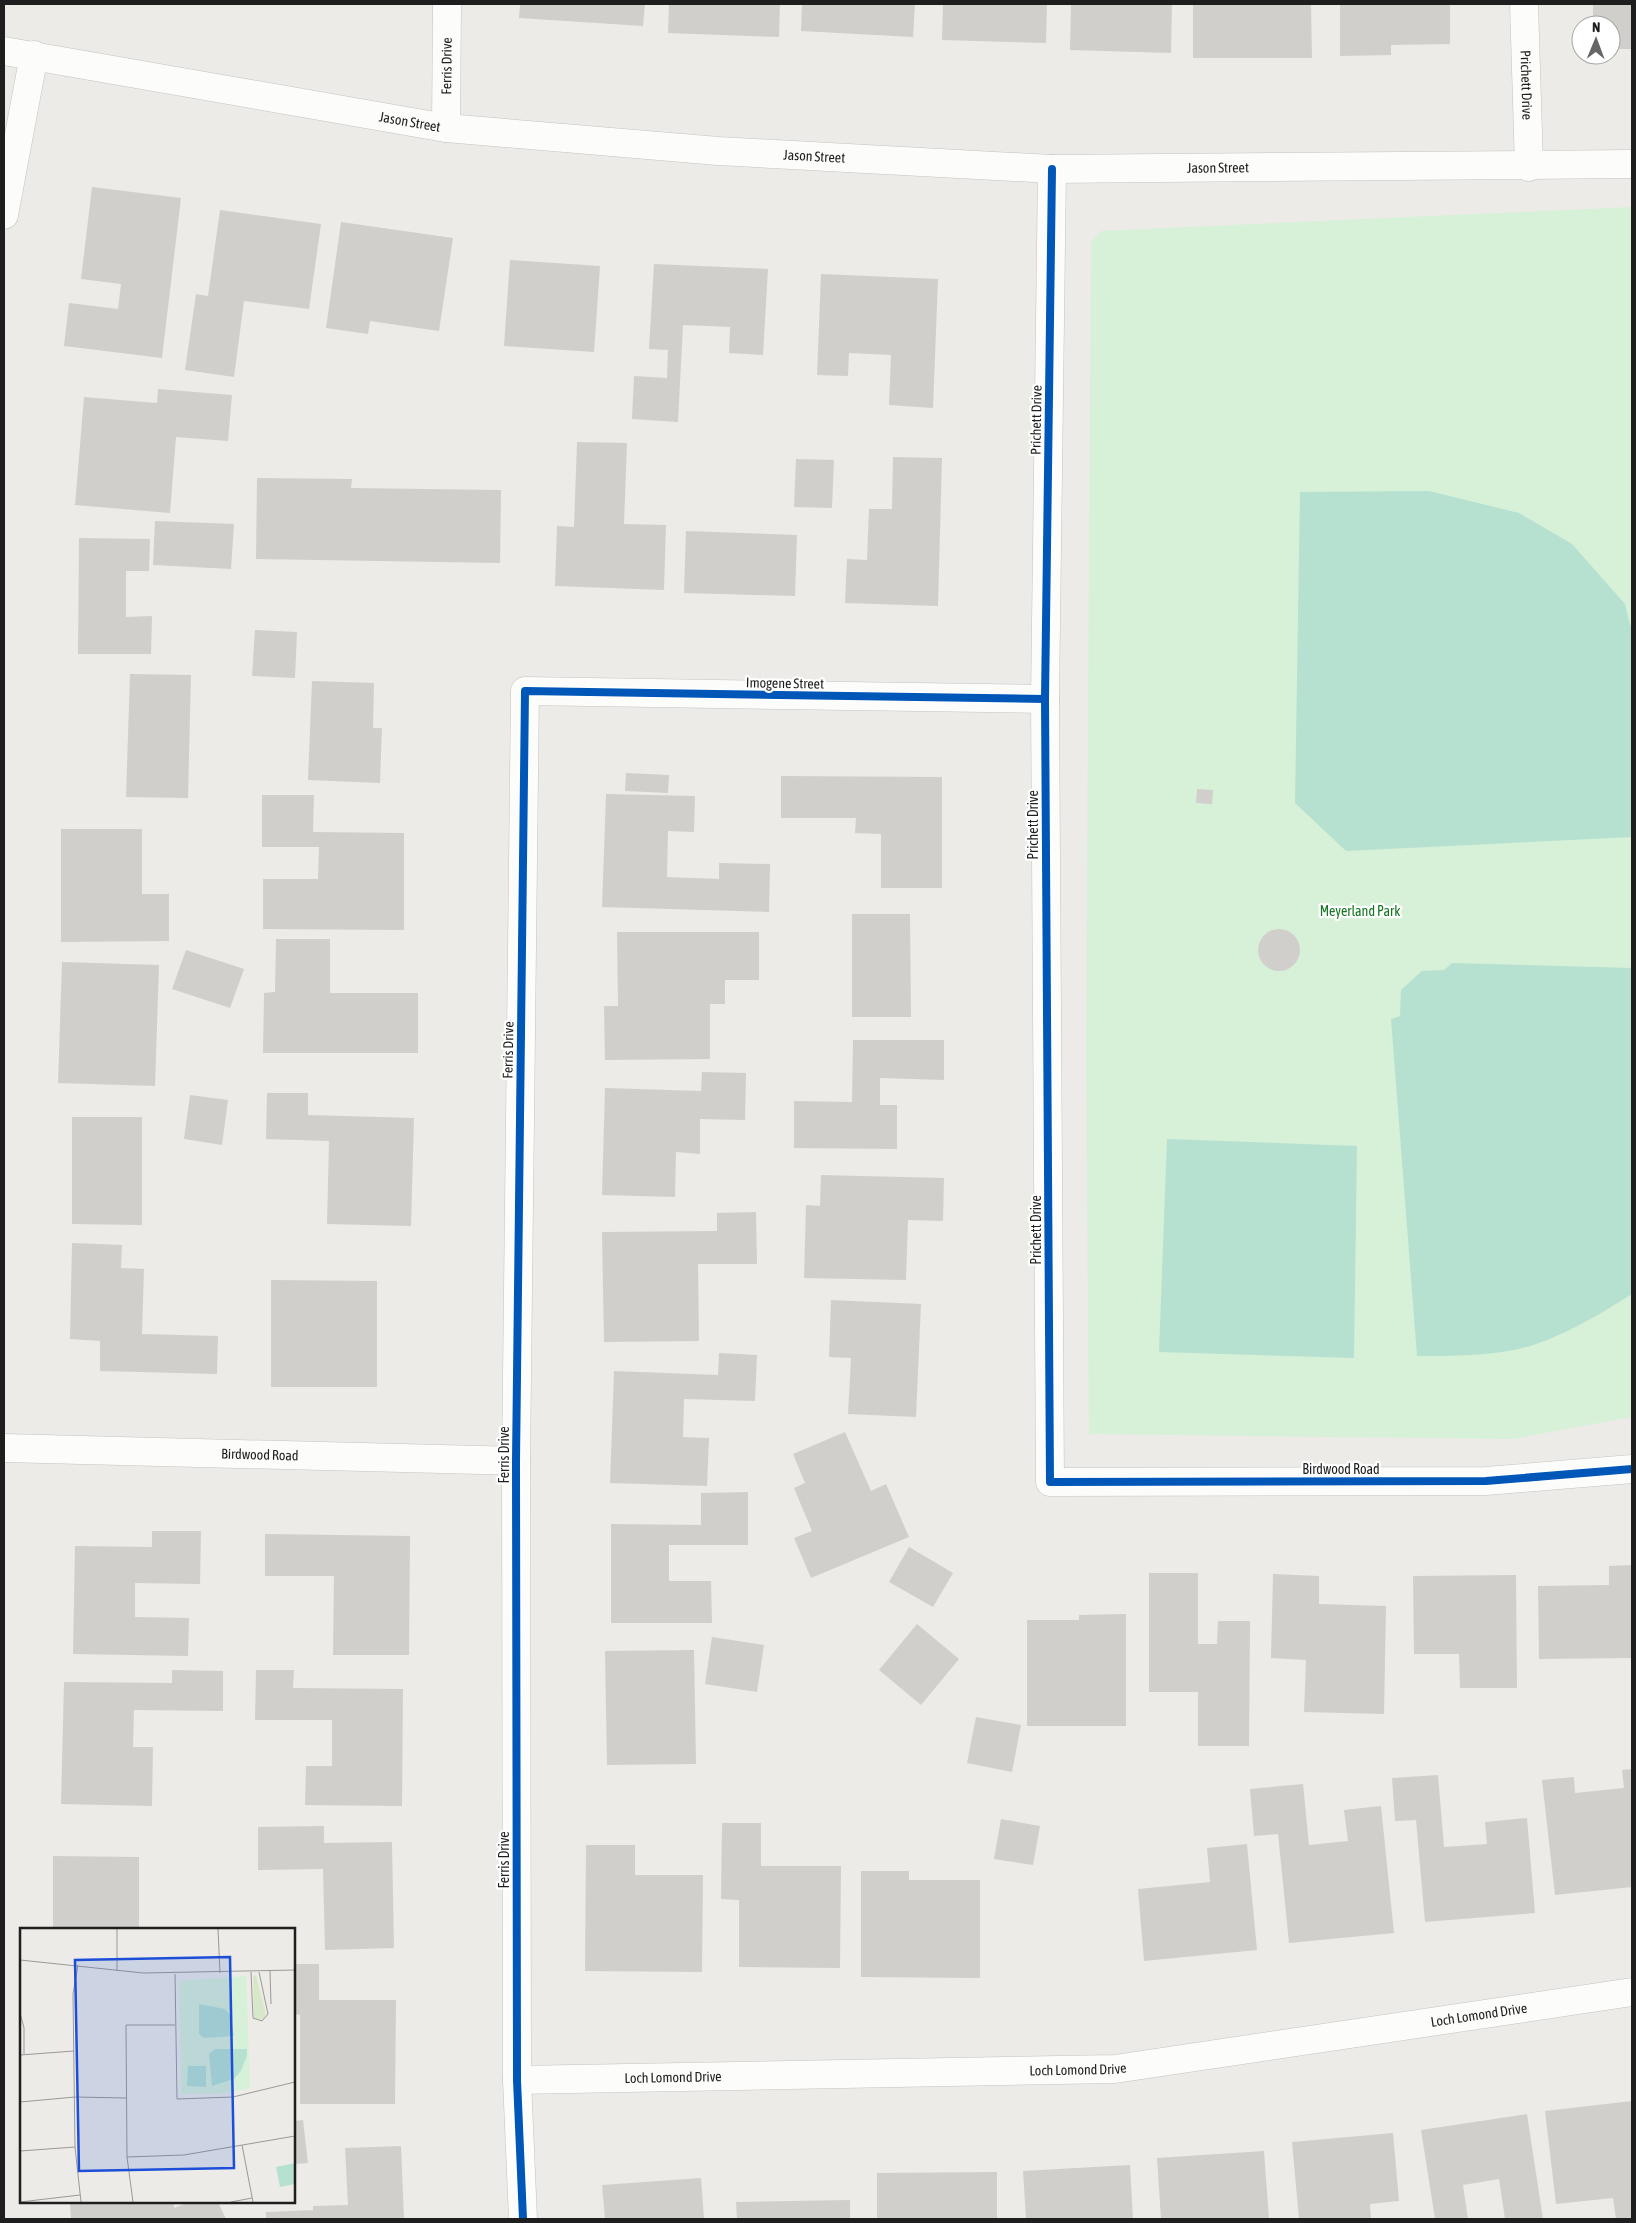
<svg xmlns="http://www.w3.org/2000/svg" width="1636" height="2223" font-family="'Asap Condensed',sans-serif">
  <rect width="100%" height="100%" fill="#ecebe7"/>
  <polygon fill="#d7f0d8" points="1632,207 1632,1417 1512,1439 1089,1434 1086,1056 1091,242 1101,231"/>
  <g fill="#b6e1d0">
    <polygon points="1429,491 1519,513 1572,544 1625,604 1632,632 1632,837 1346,851 1295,803 1300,492"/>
    <path d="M1452 963 1632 968V1294C1597 1316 1554 1342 1514 1350 1482 1356 1449 1356 1417 1356L1391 1019 1400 1016 1401 990 1422 971 1444 970Z"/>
    <polygon points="1167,1139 1357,1146 1354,1358 1159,1352"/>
  </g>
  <g fill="#d1cfcc">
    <polygon points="520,4 645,4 643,26 519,18"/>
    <polygon points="669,4 780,4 779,37 668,33"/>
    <polygon points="802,4 915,4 913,37 801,31"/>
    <polygon points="943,4 1047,4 1046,43 942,40"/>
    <polygon points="1071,4 1172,4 1171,53 1070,50"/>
    <polygon points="1193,4 1311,4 1312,58 1193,58"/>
    <polygon points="1340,4 1450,4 1450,44 1391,45 1391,55 1340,56"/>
    <polygon points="1593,4 1632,4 1632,49 1611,49 1611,25 1593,25"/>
    <polygon points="92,187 181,198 162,358 64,346 69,303 118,309 121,284 81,279"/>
    <polygon points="220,210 321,224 309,309 244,301 234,377 185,370 196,294 208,296"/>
    <polygon points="341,222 453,238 439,331 370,321 368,334 326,328"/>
    <polygon points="510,260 600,266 594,352 504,346"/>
    <polygon points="654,264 768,269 763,355 729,353 730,327 683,325 678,422 632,419 634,376 667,378 668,350 649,349"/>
    <polygon points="821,274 938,279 933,408 889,405 891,355 849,353 848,376 817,375"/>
    <polygon points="158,389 232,395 228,441 176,437 170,513 75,505 84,397 157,403"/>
    <polygon points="577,442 627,443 624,524 666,525 664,590 555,586 557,526 574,527"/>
    <polygon points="893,457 942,458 938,606 845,603 847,559 867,560 869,509 892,509"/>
    <polygon points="796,459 834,460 832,508 794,507"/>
    <polygon points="257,478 352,479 351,488 501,490 500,563 256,559"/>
    <polygon points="155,521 234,524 231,569 153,565"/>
    <polygon points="686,531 797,535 795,596 684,593"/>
    <polygon points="79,538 150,539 149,571 126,571 126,617 152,616 151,654 78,654"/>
    <polygon points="255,630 297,632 295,678 252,676"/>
    <polygon points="130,674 191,675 188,798 126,797"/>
    <polygon points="312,681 374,683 373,728 382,728 380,783 308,780"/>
    <polygon points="626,773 669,775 668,793 625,791"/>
    <polygon points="781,776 942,777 942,888 881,888 881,834 855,833 856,818 781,818"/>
    <polygon points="1197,789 1213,790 1212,804 1196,803"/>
    <polygon points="606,794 695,796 694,832 668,831 667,877 719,879 719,863 770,864 769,912 602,907"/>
    <polygon points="262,795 314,795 313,832 404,833 404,930 263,929 263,879 318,879 319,847 262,847"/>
    <polygon points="61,829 142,829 142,894 169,894 169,941 61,942"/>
    <polygon points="852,914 910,914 911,1017 852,1017"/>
    <circle cx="1279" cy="950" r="21"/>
    <polygon points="617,932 759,932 759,980 725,980 725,1004 710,1004 710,1059 605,1060 604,1006 618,1006"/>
    <polygon points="276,939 330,939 330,993 418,993 418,1053 263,1053 264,993 275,992"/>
    <polygon points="186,950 244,969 230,1008 172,989"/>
    <polygon points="62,962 159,965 155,1086 58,1083"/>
    <polygon points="853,1040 944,1040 944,1080 880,1078 880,1105 897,1105 897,1149 794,1148 794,1101 852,1102"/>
    <polygon points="702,1072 746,1073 745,1120 700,1119 700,1154 676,1152 675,1197 602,1195 605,1088 701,1091"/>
    <polygon points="267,1093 308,1093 308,1115 414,1118 411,1226 327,1224 329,1141 266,1139"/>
    <polygon points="190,1095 228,1100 222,1145 184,1139"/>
    <polygon points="72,1117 142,1117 142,1225 72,1224"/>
    <polygon points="821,1175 944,1178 943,1221 908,1220 906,1280 804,1278 806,1205 820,1206"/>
    <polygon points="756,1212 757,1264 698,1264 699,1341 604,1342 602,1232 717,1231 717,1213"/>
    <polygon points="72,1243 122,1245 121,1268 144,1269 142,1334 218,1336 217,1374 100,1371 100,1341 70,1339"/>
    <polygon points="271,1280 377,1281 377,1387 271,1387"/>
    <polygon points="831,1300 921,1304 916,1417 848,1414 851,1358 829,1357"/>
    <polygon points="719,1353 757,1355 755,1401 684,1399 683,1437 709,1438 707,1486 610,1483 614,1371 718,1375"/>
    <polygon points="845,1432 871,1491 886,1484 909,1537 811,1578 794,1538 812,1531 794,1488 805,1483 793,1454"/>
    <polygon points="748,1492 748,1545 669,1545 669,1581 711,1581 712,1623 611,1623 611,1524 701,1525 701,1493"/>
    <polygon points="152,1531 201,1531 200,1584 135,1583 135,1617 189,1618 188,1656 73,1654 75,1546 152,1547"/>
    <polygon points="265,1534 410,1536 409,1655 333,1655 334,1576 265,1576"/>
    <polygon points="909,1547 953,1573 933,1607 889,1582"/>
    <polygon points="1632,1565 1632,1658 1539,1659 1538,1586 1609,1585 1609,1566"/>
    <polygon points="1149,1573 1198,1573 1198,1644 1217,1644 1218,1621 1250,1621 1249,1746 1198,1746 1198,1692 1149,1692"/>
    <polygon points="1273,1574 1319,1576 1319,1604 1386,1606 1384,1714 1304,1712 1306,1660 1271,1658"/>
    <polygon points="1516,1575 1517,1688 1460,1688 1459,1654 1414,1654 1413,1576"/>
    <polygon points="1126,1614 1126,1726 1027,1726 1027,1620 1079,1620 1079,1615"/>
    <polygon points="917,1624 959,1659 921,1705 879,1670"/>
    <polygon points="712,1637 764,1645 757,1692 705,1684"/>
    <polygon points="694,1650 696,1764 607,1765 605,1651"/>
    <polygon points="172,1670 223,1671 223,1711 134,1710 133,1747 153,1747 152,1806 61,1804 64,1682 172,1683"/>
    <polygon points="256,1670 294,1670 293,1688 403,1689 402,1806 305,1805 306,1766 332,1766 332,1720 255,1720"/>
    <polygon points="976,1717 1021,1725 1012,1772 967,1763"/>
    <polygon points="1632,1769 1632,1887 1555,1895 1542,1780 1574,1777 1575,1793 1624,1788 1622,1770"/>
    <polygon points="1438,1775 1444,1847 1487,1844 1485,1822 1527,1818 1535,1913 1425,1922 1416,1820 1395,1821 1392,1778"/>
    <polygon points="1303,1784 1309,1845 1348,1841 1344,1810 1381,1806 1394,1933 1289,1943 1278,1834 1254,1836 1250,1789"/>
    <polygon points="1001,1819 1040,1826 1033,1865 994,1859"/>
    <polygon points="722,1823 761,1823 761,1866 841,1866 840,1968 739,1967 739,1900 721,1899"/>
    <polygon points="324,1826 324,1843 392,1842 394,1948 325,1950 323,1869 258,1870 258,1827"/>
    <polygon points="1247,1844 1257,1950 1144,1961 1138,1889 1210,1882 1207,1848"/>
    <polygon points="586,1845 635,1845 635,1875 703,1875 702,1972 585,1971"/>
    <polygon points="53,1856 139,1857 139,1929 53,1929"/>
    <polygon points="861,1871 909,1871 909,1880 980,1880 980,1978 861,1977"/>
    <polygon points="294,1964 319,1964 319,2000 396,2000 395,2104 300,2104 300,2015 294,2014"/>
    <polygon points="1632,2101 1632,2219 1616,2219 1613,2198 1556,2204 1545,2111"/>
    <polygon points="1527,2114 1543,2219 1505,2219 1499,2179 1463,2185 1468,2219 1435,2219 1421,2130"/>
    <polygon points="303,2120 308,2163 294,2164 294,2121"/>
    <polygon points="1393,2133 1399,2201 1370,2204 1371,2219 1299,2219 1292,2142"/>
    <polygon points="401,2146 404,2219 266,2219 266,2212 313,2210 313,2206 348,2205 345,2148"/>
    <polygon points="1264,2151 1269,2219 1161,2219 1157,2158"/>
    <polygon points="1130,2165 1133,2219 1026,2219 1023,2171"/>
    <polygon points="997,2172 997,2219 877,2219 877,2173"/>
    <polygon points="701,2178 704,2219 605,2219 602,2185"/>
    <polygon points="850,2200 850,2219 737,2219 736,2202"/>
    <polygon points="70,2202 174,2202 174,2208 189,2202 218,2202 226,2219 71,2219"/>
  </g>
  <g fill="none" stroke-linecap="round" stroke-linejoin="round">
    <defs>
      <g id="minor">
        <path id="s1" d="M1524 4 1529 167"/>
        <path id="s2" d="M4 51 446 128 718 151 1052 169 1632 164"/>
        <path id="s3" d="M446 128 447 4"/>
        <polyline points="1052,169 1045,699 1050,1482 1486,1481 1632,1469"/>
        <polyline points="4,215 34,55"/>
        <path id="s4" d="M4 1448 516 1461"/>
        <path id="s5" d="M517 2080 1115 2069 1632 1992"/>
        <polyline points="523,2219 517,2080 516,1461 525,691 1045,699"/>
      </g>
    </defs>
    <use href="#minor" stroke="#c3c3c1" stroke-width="29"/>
    <use href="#minor" stroke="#fcfcfb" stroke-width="28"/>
    <defs>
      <g id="cycleway">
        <polyline points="1052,169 1045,699 1050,1482 1486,1481 1632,1469"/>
        <polyline points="523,2219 517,2080 516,1461 525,691 1045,699"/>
      </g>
    </defs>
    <use href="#cycleway" stroke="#fff" stroke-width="11"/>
    <use href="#cycleway" stroke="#0057b8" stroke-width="8"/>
  </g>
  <g text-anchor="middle" stroke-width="4.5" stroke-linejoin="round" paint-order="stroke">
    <g font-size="14" fill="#1e1e1e" stroke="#fff">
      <text dy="5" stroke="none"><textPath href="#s3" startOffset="62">Ferris Drive</textPath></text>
      <text dy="5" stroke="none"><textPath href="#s1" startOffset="81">Prichett Drive</textPath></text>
      <text dy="5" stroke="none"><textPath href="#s2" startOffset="412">Jason Street</textPath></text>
      <text dy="5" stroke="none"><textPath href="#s2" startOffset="818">Jason Street</textPath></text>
      <text dy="5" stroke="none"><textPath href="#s2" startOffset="1222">Jason Street</textPath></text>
      <text transform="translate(1036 420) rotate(-89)" y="5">Prichett Drive</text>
      <text transform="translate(785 683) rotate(1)" y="5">Imogene Street</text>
      <text transform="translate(1033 825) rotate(-90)" y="5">Prichett Drive</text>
      <text transform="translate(508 1050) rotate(-89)" y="5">Ferris Drive</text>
      <text transform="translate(1036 1230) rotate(-90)" y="5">Prichett Drive</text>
      <text dy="5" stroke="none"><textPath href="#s4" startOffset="256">Birdwood Road</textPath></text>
      <text transform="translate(504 1455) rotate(-90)" y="5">Ferris Drive</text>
      <text x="1341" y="1474">Birdwood Road</text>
      <text transform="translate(504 1860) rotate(-90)" y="5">Ferris Drive</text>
      <text dy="5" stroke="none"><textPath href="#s5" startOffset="966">Loch Lomond Drive</textPath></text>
      <text dy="5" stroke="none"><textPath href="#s5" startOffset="561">Loch Lomond Drive</textPath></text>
      <text dy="5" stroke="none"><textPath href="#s5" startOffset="156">Loch Lomond Drive</textPath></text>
    </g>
    <g font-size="14" fill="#147522" stroke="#fff">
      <text x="1360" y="916">Meyerland Park</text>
    </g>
  </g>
  <g transform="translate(20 1928)">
    <rect width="275" height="275" fill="#ecebe7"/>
    <path d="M236 47 246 87 243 92 234 90 233 48Z" fill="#d7e8c8"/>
    <path d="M226 48 230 160 201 166H161L159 53Z" fill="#d7f0d8"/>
    <path d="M179 76 205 81 210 87 214 108 184 110 179 106ZM195 121H227V127L221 143 214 151 192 158 189 126ZM168 138H186V159L167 158ZM275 235V256L260 259 256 239Z" fill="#b6e1d0"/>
    <path fill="none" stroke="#9a9997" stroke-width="1" d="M97 1V43M198 1 200 45M0 32 123 45 275 42M58 37 53 66 55 219 61 274M250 43 251 76M231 44 233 90 242 93 248 86 239 44M155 46 157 171 213 169 275 154M0 85 4 100V126M0 127 54 123M0 174 55 169 106 170M222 217 233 274M0 223 55 219M107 229 164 227 275 208M0 274 60 267M113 274 107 229 106 97H155M211 274 232 270"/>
    <path fill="#1d4ed8" fill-opacity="0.15" stroke="#1d4ed8" stroke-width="2.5" d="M210 29 214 240 59 243 55 32Z"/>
    <rect width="275" height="275" fill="none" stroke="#1e1e1e" stroke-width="2.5"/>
  </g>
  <rect width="1636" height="2223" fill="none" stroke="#1e1e1e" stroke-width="10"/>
  <g transform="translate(1596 40) rotate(1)"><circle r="24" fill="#ffffff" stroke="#a5a5a5"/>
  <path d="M0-4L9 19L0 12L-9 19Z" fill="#666664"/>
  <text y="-8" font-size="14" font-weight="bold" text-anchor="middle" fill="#1e1e1e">N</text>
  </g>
</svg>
